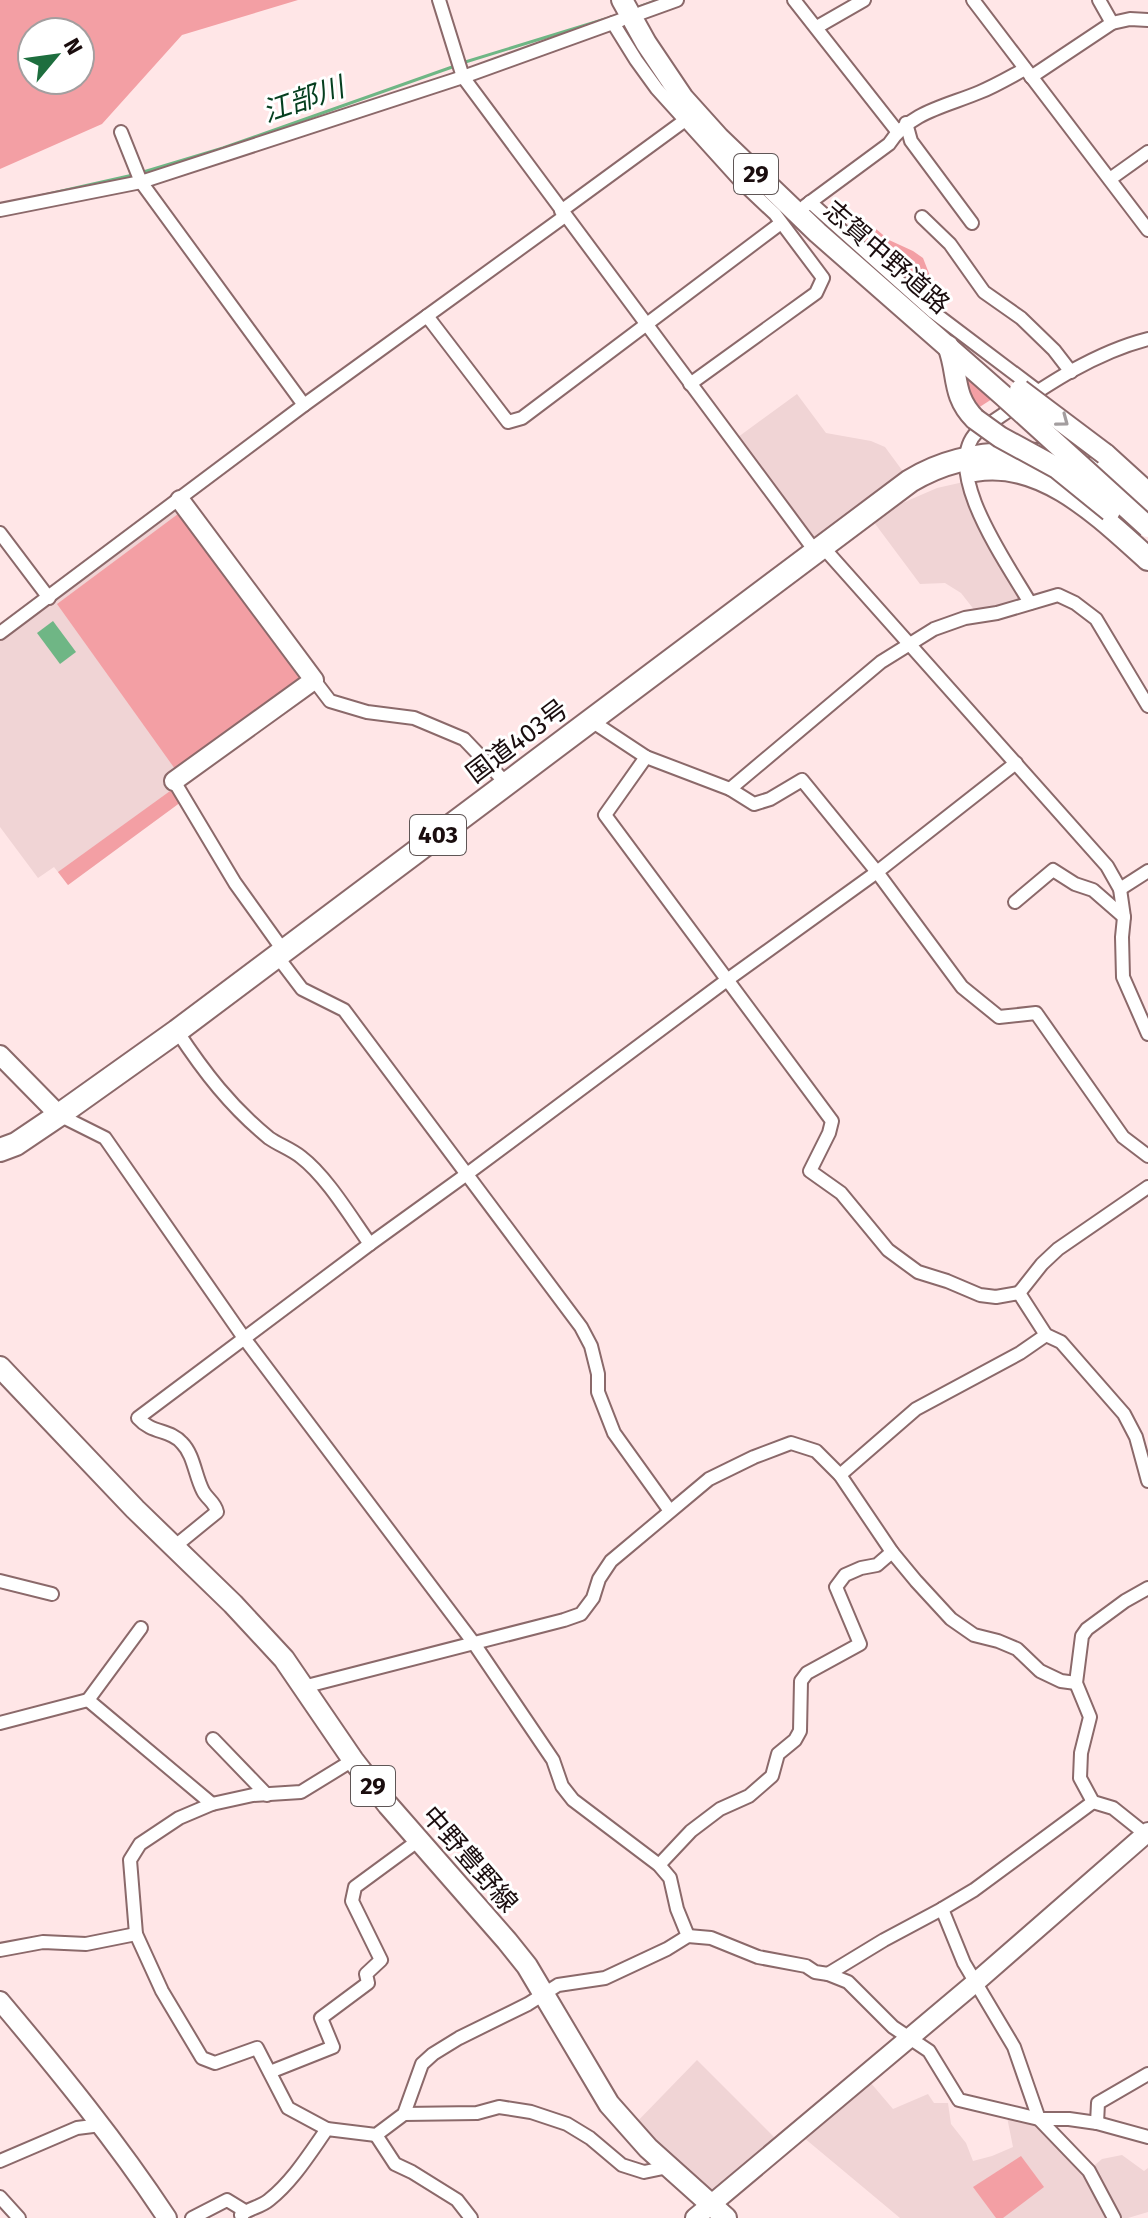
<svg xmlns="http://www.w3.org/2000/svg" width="1148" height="2218" font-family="'Fira Sans','Noto Sans JP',sans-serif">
  <rect width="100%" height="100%" fill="#ffe6e7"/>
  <g fill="#f0d4d5">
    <polygon points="797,394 826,433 871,441 885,447 910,481 815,551 734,440"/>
    <polygon points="968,481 1030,603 979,616 961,593 945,583 920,584 873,521 884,511 937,488"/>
    <polygon points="180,500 314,680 175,781 185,799 68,885 54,867 38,878 0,827 0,633"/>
    <polygon points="697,2060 782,2145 712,2204 630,2129"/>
    <polygon points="864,2075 893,2109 928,2094 934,2103 948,2103 951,2124 966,2143 973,2161 992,2156 1013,2147 1006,2112 1039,2119 1089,2170 1102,2159 1122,2155 1144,2171 1148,2168 1148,2212 1128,2218 900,2218 797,2132"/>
  </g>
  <g fill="#f39fa4" fill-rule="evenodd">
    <path d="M0 0H298L182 35 102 124 0 169ZM32 32H80V80H32Z"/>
    <polygon points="863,218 889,240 913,251 923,258 930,276 905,295 834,237"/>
    <polygon points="960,364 992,399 975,410"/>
    <polygon points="178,514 299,678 175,769 57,604"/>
    <polygon points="177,786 185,799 68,885 58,872"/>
    <polygon points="1021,2156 1044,2187 1003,2218 996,2218 973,2187"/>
  </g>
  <polygon fill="#6fb685" points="53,621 76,652 60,664 37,633"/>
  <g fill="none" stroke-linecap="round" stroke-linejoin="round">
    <g stroke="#6fb685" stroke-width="3">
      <polyline points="636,8 658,0"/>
      <polyline points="462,63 615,16"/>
      <polyline points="140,173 223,148 455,66"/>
      <polyline points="35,197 133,175"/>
    </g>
    <defs>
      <g id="street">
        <polyline points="439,0 463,77 815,551"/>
        <polyline points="794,0 897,131"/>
        <polyline points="973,0 1148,230"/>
        <polyline points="1099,0 1112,23"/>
        <polyline points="641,13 677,0"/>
        <polyline points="613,23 636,60 657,89 742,183 775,214 823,278 816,293 690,384"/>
        <polyline points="817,27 864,0"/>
        <polyline points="1031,77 1112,23 1130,19 1148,20"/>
        <polyline points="906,123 911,141 972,223"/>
        <polyline points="121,132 141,182 304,405"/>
        <polyline points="1110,179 1148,152"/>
        <polyline points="810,202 933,312 1039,392"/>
        <path d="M805 206 889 144C909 112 947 106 980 92 995 86 1010 77 1025 69"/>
        <polyline points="0,210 141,182 463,77 621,20"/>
        <polyline points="561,211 684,121"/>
        <polyline points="922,217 950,244 984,292 1021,318 1054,350 1071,372"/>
        <polyline points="427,316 565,216"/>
        <polyline points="0,533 49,598"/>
        <polyline points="822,546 1107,866 1120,889 1124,917 1122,937 1123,977 1148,1034"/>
        <path d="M1030 603C1009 566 939 470 977 432 1030 397 1085 355 1148 339"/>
        <polyline points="0,633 304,405 427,316 508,422 522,418 781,223"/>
        <polyline points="314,680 330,701 367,712 414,718 464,739 507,784"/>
        <polyline points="590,720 646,757 730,789 754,804 770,799 802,780 877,872 962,987 999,1017 1036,1013 1123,1137 1148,1156"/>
        <polyline points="646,757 605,815 832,1121 829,1133 810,1171 841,1193 888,1250 918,1272 947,1281 980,1295 996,1297 1019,1293 1046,1335 1061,1342 1124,1414 1136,1437 1148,1481"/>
        <polyline points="174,781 235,883 283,950"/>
        <polyline points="730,789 881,662 934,629 965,618 997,613 1058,595 1075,603 1096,619 1148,706"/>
        <polyline points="1120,889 1148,871"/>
        <polyline points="1015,902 1053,870 1075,884 1093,890 1124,917"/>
        <polyline points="277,956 302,989 344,1010 581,1327 591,1346 598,1374 598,1392 614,1433 670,1511"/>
        <path d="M177 1031C204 1072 231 1107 269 1138 279 1145 291 1149 301 1157 327 1177 350 1216 370 1244"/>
        <polyline points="59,1115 105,1138 244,1338 473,1642 553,1760 562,1786 573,1800 659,1865 670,1878 677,1909 688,1936"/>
        <polyline points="1019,1293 1042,1264 1058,1249 1148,1187"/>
        <polyline points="840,1475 916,1409 1020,1353 1046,1335"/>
        <path d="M174 1547 217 1512C215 1502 207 1499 203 1491 195 1476 194 1455 182 1443 170 1429 152 1434 138 1418L370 1244 467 1174 727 980 877 872 1016 763"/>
        <polyline points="0,1581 52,1594"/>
        <polyline points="1148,1588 1125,1601 1087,1629 1082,1636 1076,1683 1090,1717 1081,1753 1080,1778 1093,1802 1113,1808 1148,1836"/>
        <polyline points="303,1687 564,1620 581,1614 593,1598 599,1579 611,1561 709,1479 754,1457 791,1443 816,1451 840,1475 892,1552 916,1581 951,1619 974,1635 998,1641 1017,1649 1040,1671 1061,1681 1076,1683"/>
        <polyline points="88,1700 141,1628"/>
        <polyline points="0,1723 88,1700 212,1804"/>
        <polyline points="213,1739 267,1795"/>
        <polyline points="659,1865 691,1831 720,1809 749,1796 772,1776 778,1754 795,1740 800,1731 801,1681 807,1673 860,1644 836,1587 845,1575 861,1568 877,1565 892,1552"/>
        <polyline points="942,1909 964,1963 1014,2047 1039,2119 1089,2171 1114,2218"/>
        <polyline points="0,1950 43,1942 86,1944 136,1934"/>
        <polyline points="828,1974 884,1940 942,1909 974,1890 1093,1802"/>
        <polyline points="270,2072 333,2047 321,2018 368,1983 366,1974 381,1960 352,1901 355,1887 419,1840"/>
        <polyline points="404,2114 477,2113 499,2107 531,2112 567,2124 590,2138 622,2165 644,2172 668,2167"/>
        <polyline points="1097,2123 1098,2103 1148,2074"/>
        <polyline points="327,2129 288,2108 257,2048 215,2063 202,2058 162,1991 136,1934 130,1860 140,1844 179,1818 212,1804 253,1795 301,1792 353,1760"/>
        <polyline points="376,2135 395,2164 412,2172 457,2200 471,2218"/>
        <polyline points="0,2161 77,2128 101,2125"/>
        <polyline points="0,2197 19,2218"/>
        <polyline points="192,2218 227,2200 245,2211"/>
        <path d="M242 2218 241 2215C249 2208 261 2207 269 2200 293 2181 310 2153 327 2129L376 2135 404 2114 422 2064 433 2054 459 2038 528 2004 558 1985 605 1978 667 1949 688 1936 711 1938 758 1957 806 1966 815 1972 828 1974 848 1982 893 2027 929 2051 959 2100 1039 2119H1069L1097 2123 1148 2137"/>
      </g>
      <g id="secondary">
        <polyline points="174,781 314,680 180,500"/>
        <polyline points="0,1055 59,1115"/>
        <path d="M0 2001C59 2071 117 2142 167 2218"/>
        <polyline points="695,2218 976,1982 1148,1832"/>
      </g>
      <g id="primary">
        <polyline points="622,0 646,43 683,98 719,138 818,233 1006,398"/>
        <path d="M948 346C959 373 951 395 975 419"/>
        <polyline points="1105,454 1148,493"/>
        <polyline points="0,1367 135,1509 233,1604 284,1659 353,1760 388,1805 507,1941 527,1966 609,2104 648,2148 726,2218"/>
      </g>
      <g id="highway">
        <polyline points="1089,469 1122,487 1148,508"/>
        <path d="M975 470C1043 458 1102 518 1148 559"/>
        <path d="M0 1150 16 1144 59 1115 177 1031 910 481C949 457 992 451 1037 455"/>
      </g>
    </defs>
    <use href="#street" stroke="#8b696a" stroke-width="16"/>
    <use href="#secondary" stroke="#8b696a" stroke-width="22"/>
    <use href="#primary" stroke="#8b696a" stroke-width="24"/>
    <use href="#highway" stroke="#8b696a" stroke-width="26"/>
    <use href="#street" stroke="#fff" stroke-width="12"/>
    <use href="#secondary" stroke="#fff" stroke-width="18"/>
    <use href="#primary" stroke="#fff" stroke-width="20"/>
    <use href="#highway" stroke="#fff" stroke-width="22"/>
    <defs>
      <g id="primary-bridge">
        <polyline points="1020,390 1105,454"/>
        <polyline points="1006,398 1148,527"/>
        <polyline points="975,419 1000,437 1057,468 1110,511"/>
      </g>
    </defs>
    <use href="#primary-bridge" stroke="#8b696a" stroke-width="24" stroke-linecap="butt"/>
    <use href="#primary-bridge" stroke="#fff" stroke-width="20"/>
  </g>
  <defs><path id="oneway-chevron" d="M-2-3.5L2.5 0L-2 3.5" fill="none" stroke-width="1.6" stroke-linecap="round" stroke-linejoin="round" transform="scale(2)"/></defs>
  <use stroke="#a39e9f" href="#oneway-chevron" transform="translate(1063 421) rotate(37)"/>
  <g text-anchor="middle" stroke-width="6" stroke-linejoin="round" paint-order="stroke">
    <g fill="#fff" stroke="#5f5656" stroke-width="2">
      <rect x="734" y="154" width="44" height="40" rx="6"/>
      <rect x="410" y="815" width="56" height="40" rx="6"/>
      <rect x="351" y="1766" width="44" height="40" rx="6"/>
    </g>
    <g font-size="24" font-weight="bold" fill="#1a0d0e">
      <text x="756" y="182">29</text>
      <text x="438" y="843">403</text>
      <text x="373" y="1794">29</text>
    </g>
    <g font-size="26" fill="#1a0d0e" stroke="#fff">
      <text transform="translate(887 257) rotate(41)" y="9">志賀中野道路</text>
      <text transform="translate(517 741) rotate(-37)" y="9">国道403号</text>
      <text transform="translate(470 1859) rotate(49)" y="9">中野豊野線</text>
    </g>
    <g font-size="28" font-style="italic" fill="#053f1f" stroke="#fff">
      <text transform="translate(303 99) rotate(-19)" y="10">江部川</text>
    </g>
  </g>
  <g transform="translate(56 56) rotate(61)"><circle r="38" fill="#ffffff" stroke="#a39e9f" stroke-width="2"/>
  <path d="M0-6L14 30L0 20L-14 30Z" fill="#1d6e3e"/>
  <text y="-12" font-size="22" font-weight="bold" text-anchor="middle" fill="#1a0d0e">N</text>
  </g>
</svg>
